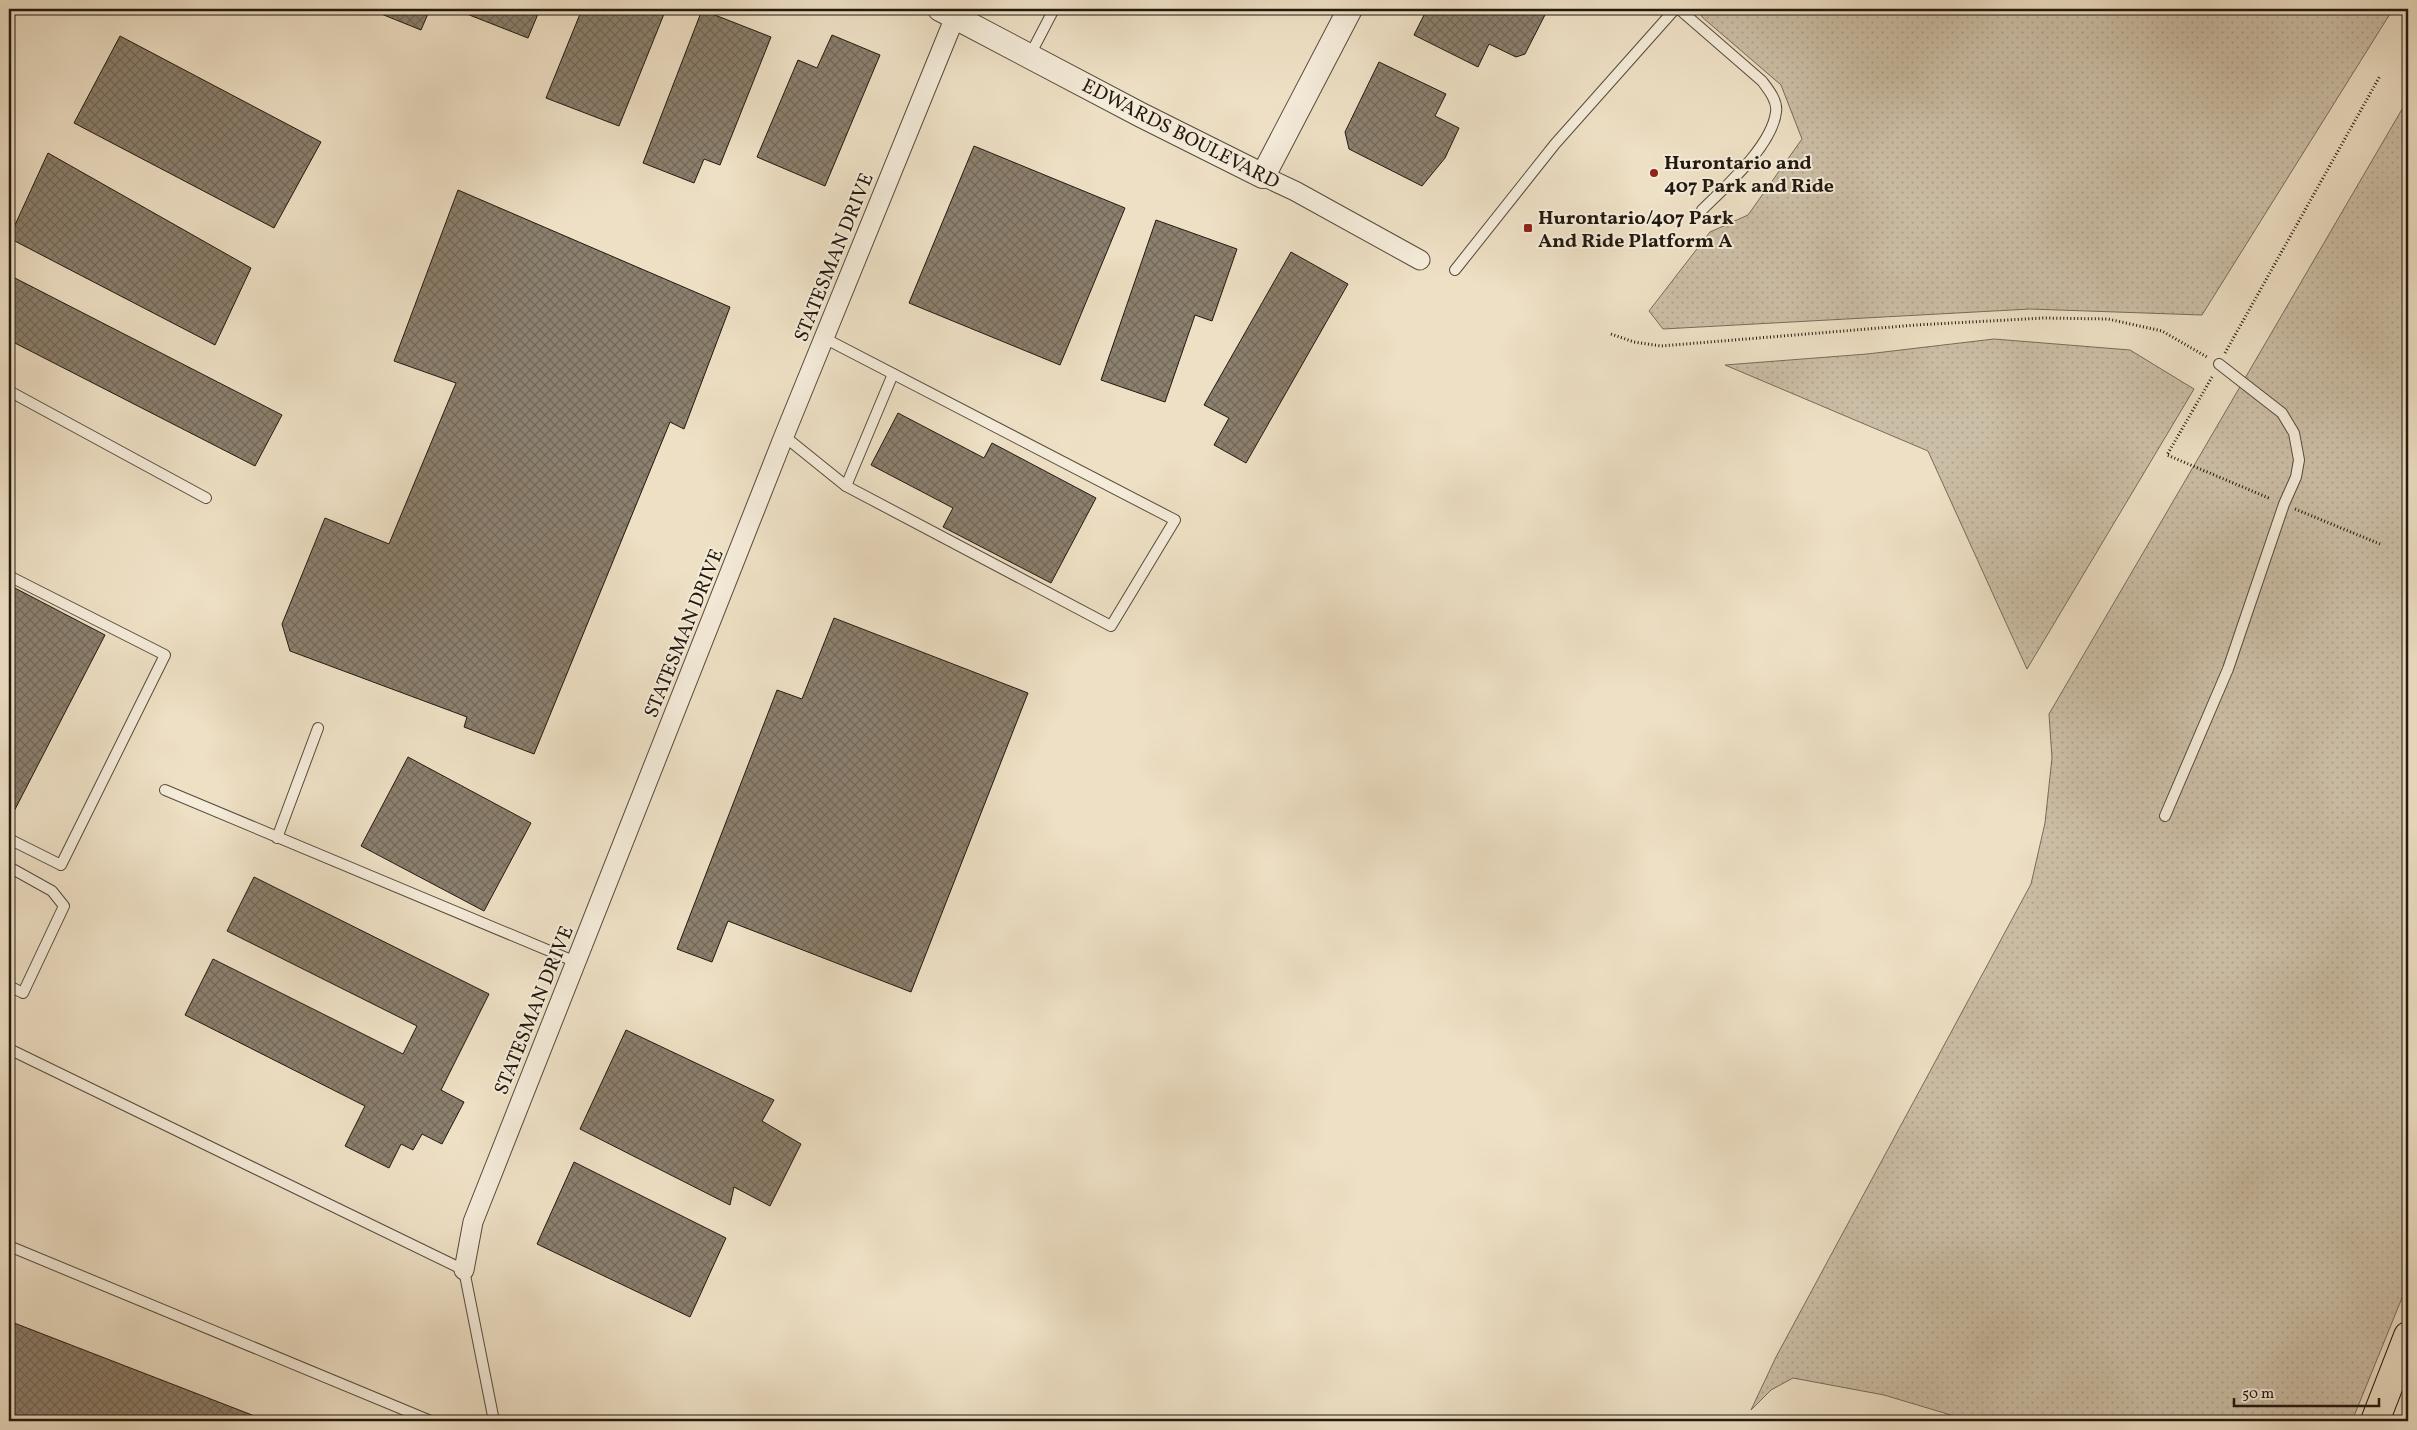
<svg xmlns="http://www.w3.org/2000/svg" width="2417" height="1430" font-family="Vollkorn,serif">
  <defs>
    <pattern id="grass-dots" width="8" height="8" patternUnits="userSpaceOnUse" patternTransform="scale(1.25)"><rect width="8" height="8" fill="#cbbea6"/><path d="M2 2h.1M6 6h.1" fill="none" stroke="#aea38e" stroke-width="1.8" stroke-linecap="round"/></pattern>
    <pattern id="building-cross-hatch" width="8" height="8" patternUnits="userSpaceOnUse" patternTransform="scale(1.25)"><rect width="8" height="8" fill="#8c806e"/><path d="M0 0l8 8M0 8l8-8" fill="none" stroke="#726859"/></pattern>
  </defs>
  <rect width="100%" height="100%" fill="#eee0c5"/>
  <filter id="stains"><feTurbulence type="fractalNoise" baseFrequency=".004" numOctaves="4"/><feColorMatrix values="0 0 0 0 .2 0 0 0 0 .09 0 0 0 0 .02 0 0 0 .5 -.17"/></filter>
  <radialGradient id="worn" r=".72"><stop offset=".6" stop-color="#630" stop-opacity="0"/><stop offset="1" stop-color="#630" stop-opacity=".3"/></radialGradient>
  <g fill="url(#grass-dots)" stroke="#766c5a">
    <polygon points="1700,9 2393,9 2202,315 2030,309 1663,329 1649,311 1710,232 1748,215 1802,139 1781,85 1702,17"/>
    <polygon points="2408,99 2408,1283 2352,1421 1971,1421 1884,1395 1793,1378 1771,1390 1751,1410 1776,1357 2031,884 2045,823 2052,758 2049,714"/>
    <polygon points="1994,339 2130,350 2194,389 2027,669 1928,451 1725,365 1867,354"/>
  </g>
  <g fill="url(#building-cross-hatch)" stroke="#22190f">
    <polygon points="369,9 430,9 421,30"/>
    <polygon points="454,9 540,9 528,38"/>
    <polygon points="582,9 666,9 619,126 546,98"/>
    <polygon points="1427,9 1548,9 1525,54 1516,57 1489,44 1478,67 1414,35"/>
    <polygon points="702,10 771,37 720,165 704,159 694,183 643,163"/>
    <polygon points="832,35 880,55 825,186 757,157 798,60 817,68"/>
    <polygon points="120,36 321,142 274,228 74,123"/>
    <polygon points="1379,62 1446,94 1435,116 1459,128 1445,158 1422,186 1349,149 1345,132"/>
    <polygon points="974,146 1125,208 1060,365 909,303"/>
    <polygon points="48,153 251,268 215,345 9,238"/>
    <polygon points="458,190 730,307 684,429 670,422 534,754 464,727 467,717 290,651 282,624 325,518 389,544 456,383 394,361"/>
    <polygon points="1156,220 1237,249 1212,321 1195,315 1165,402 1101,380"/>
    <polygon points="1291,252 1348,284 1246,463 1214,445 1229,418 1204,405"/>
    <polygon points="9,275 282,415 255,466 9,340"/>
    <polygon points="898,413 984,458 992,443 1096,498 1051,583 943,527 953,508 871,465"/>
    <polygon points="9,585 105,635 9,821"/>
    <polygon points="834,618 1028,693 911,992 728,921 712,962 677,949 777,690 802,699"/>
    <polygon points="408,757 531,823 484,911 361,846"/>
    <polygon points="254,877 489,994 441,1090 464,1102 442,1144 422,1134 413,1150 401,1144 389,1168 345,1146 365,1106 185,1015 213,959 403,1054 417,1026 227,931"/>
    <polygon points="626,1030 774,1100 762,1121 801,1144 770,1206 734,1187 730,1205 580,1129"/>
    <polygon points="574,1162 726,1238 690,1317 537,1244"/>
    <polygon points="9,1321 265,1420 265,1421 9,1421"/>
  </g>
  <g fill="none" stroke-linecap="round" stroke-linejoin="round">
    <defs>
      <g id="service">
        <path d="M1679 9 1762 81C1768 89 1778 101 1776 112 1772 146 1725 187 1702 210"/>
        <polyline points="1030,55 1054,9"/>
        <polyline points="1455,270 1555,144 1675,9"/>
        <polyline points="9,391 206,498"/>
        <polyline points="784,436 846,486 1111,626 1175,520 824,338"/>
        <polyline points="846,486 893,374"/>
        <polyline points="9,576 165,655 61,865 9,839"/>
        <polyline points="165,790 576,962"/>
        <polyline points="2165,816 2228,669 2284,504 2296,477 2299,460 2294,433 2282,413 2219,364"/>
        <polyline points="277,838 318,728"/>
        <polyline points="9,867 52,891 64,906 23,993 9,986"/>
        <polyline points="9,1049 464,1270 494,1421"/>
        <polyline points="9,1246 431,1421"/>
      </g>
      <g id="minor">
        <polyline points="1263,176 1295,191 1420,260"/>
        <polyline points="464,1270 473,1222 784,436 955,17"/>
      </g>
      <polyline id="tertiary" points="940,9 1141,115 1263,176 1350,9"/>
      <polyline id="motorway" points="2375,1421 2408,1336"/>
    </defs>
    <use href="#service" stroke="#554b3c" stroke-width="12"/>
    <use href="#minor" stroke="#554b3c" stroke-width="21"/>
    <use href="#tertiary" stroke="#554b3c" stroke-width="26"/>
    <use href="#motorway" stroke="#22190f" stroke-width="30"/>
    <g stroke="#22190f" stroke-width="3" stroke-dasharray="1 2.5" stroke-linecap="butt">
      <polyline points="1611,334 1634,342 1661,346 1916,325 2044,318 2108,319 2162,331 2207,357"/>
      <polyline points="2225,353 2380,76"/>
      <polyline points="2212,377 2167,455 2271,499"/>
      <polyline points="2295,509 2380,544"/>
    </g>
    <use href="#service" stroke="#f4ebd9" stroke-width="10"/>
    <use href="#minor" stroke="#f4ebd9" stroke-width="19"/>
    <use href="#tertiary" stroke="#f4ebd9" stroke-width="24"/>
    <use href="#motorway" stroke="#eee0c5" stroke-width="28"/>
  </g>
  <g fill="#8f2418" stroke="#f4ebd9" stroke-width="2">
    <circle cx="1654" cy="173" r="5"/>
    <rect x="1523" y="223" width="10" height="10" rx="2.5"/>
  </g>
  <g text-anchor="middle" stroke-width="4" stroke-linejoin="round" paint-order="stroke">
    <g font-size="20" fill="#22190f" stroke="#f4ebd9">
      <text transform="translate(1181 133) rotate(27)" y="7">EDWARDS BOULEVARD</text>
      <text transform="translate(833 257) rotate(-68)" y="7">STATESMAN DRIVE</text>
      <text transform="translate(683 633) rotate(-68)" y="7">STATESMAN DRIVE</text>
      <text transform="translate(533 1010) rotate(-68)" y="7">STATESMAN DRIVE</text>
    </g>
    <g font-size="20" font-weight="bold" fill="#22190f" stroke="#f4ebd9" text-anchor="start">
      <text x="1664" y="169">Hurontario and<tspan x="1664" dy="23">407 Park and Ride</tspan></text>
      <text x="1538" y="224">Hurontario/407 Park<tspan x="1538" dy="23">And Ride Platform A</tspan></text>
    </g>
  </g>
  <rect width="2417" height="1430" fill="none" stroke="#eee0c5" stroke-width="30"/>
  <rect x="10" y="10" width="2397" height="1410" fill="none" stroke="#22190f" stroke-width="2.5"/>
  <rect x="15" y="15" width="2387" height="1400" fill="none" stroke="#22190f"/>
  <path d="M2234 1398v8h145v-8" fill="none" stroke="#22190f" stroke-width="2.5"/>
  <text x="2242" y="1398" font-size="15" fill="#22190f" stroke="#f4ebd9" stroke-width="4" paint-order="stroke">50 m</text>
  <rect width="100%" height="100%" filter="url(#stains)"/>
  <rect width="100%" height="100%" fill="url(#worn)"/>
</svg>
